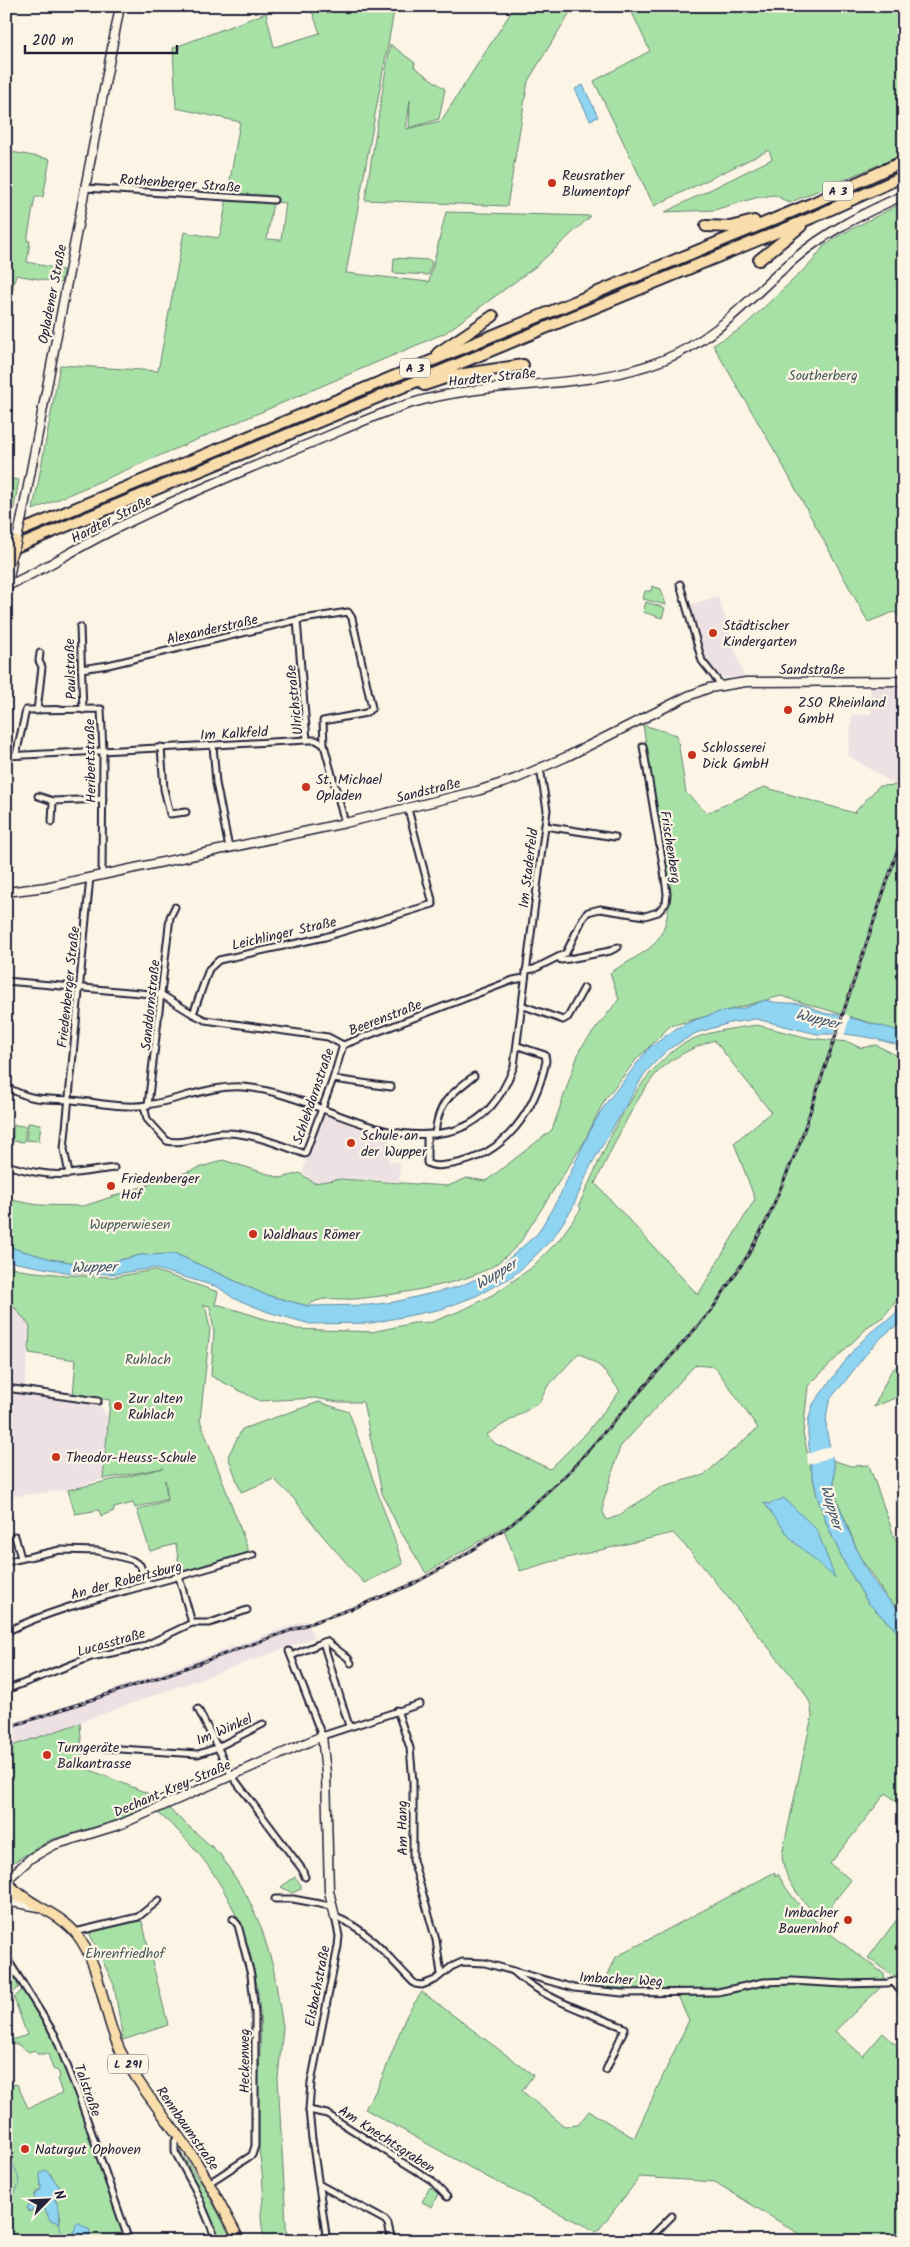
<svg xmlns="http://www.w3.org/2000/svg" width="910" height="2247" font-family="Kalam,sans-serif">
  <rect width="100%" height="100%" fill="#fcf5e5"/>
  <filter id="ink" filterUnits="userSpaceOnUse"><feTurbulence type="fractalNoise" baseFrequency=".02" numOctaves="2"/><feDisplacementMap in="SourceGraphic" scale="10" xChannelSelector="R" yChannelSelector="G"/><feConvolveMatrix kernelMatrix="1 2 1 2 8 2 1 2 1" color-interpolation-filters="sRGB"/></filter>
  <g filter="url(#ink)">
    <g fill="#eee1e4">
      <polygon points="718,596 744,677 723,678 705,660 688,605"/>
      <polygon points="870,684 904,686 904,788 901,789 848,755 852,715 871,714"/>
      <polygon points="324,1114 368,1132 390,1136 388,1161 400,1163 399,1181 339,1178 314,1183 303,1172 308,1151 311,1150 320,1127 318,1123"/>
      <polygon points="6,1307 15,1308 30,1326 25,1387 6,1384"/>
      <polygon points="14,1392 97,1402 108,1417 103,1479 68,1490 6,1497 6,1435"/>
      <polygon points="306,1620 314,1638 80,1722 6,1752 6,1724 79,1702"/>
    </g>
    <g fill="#a8e1a6" stroke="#658270" fill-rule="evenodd">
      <path d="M310 6H395L346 273 429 282 446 212 591 216 535 267 445 333 33 510 60 365 158 371 184 232 218 238 221 232 240 122 176 108 173 48 266 13 274 47 320 33ZM273 202 286 203 281 240 267 239Z"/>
      <polygon points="515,6 569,6 572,9 528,81 507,206 365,200 390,44 415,63 414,67 445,89 439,119 409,128 410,100 406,129 441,121"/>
      <polygon points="629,6 904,6 904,154 789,203 775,195 755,198 714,210 665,212 772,159 769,150 654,206 594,81 650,51"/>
      <polygon points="6,151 50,159 43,197 35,197 27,241 30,241 27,262 63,270 61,283 16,275 6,313"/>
      <polygon points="904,202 904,620 894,612 868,622 780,460 713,345 741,329 812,262 823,247 840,235"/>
      <polygon points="394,258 429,260 432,262 429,275 393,273"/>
      <polygon points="6,478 19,480 10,530 6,532"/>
      <polygon points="652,586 661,589 666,605 643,599 645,591 651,591"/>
      <polygon points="646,602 665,608 662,618 643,612"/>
      <path d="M643 725 677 735 686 793 707 813 764 787 854 813 879 786 904 785V1033L781 996 670 1026 636 1060 605 1099 583 1144 519 1244C509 1254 498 1264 486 1270 457 1285 388 1296 355 1299 339 1300 320 1295 308 1306L266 1295 176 1254 141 1255 107 1263H76L51 1259 6 1246V1199L38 1205 84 1206 223 1160 281 1178 300 1173 314 1183 340 1179 448 1186 467 1178 486 1181 552 1130 580 1049 619 999 610 973C620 966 649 951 655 943 669 925 670 904 668 883Z"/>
      <path d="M757 1025 809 1038 848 1042 861 1048 876 1045 904 1059V1292L883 1317 870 1325 808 1386 803 1433 817 1496 827 1525 845 1564 868 1603 904 1638V1808L886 1793 830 1864 851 1880 820 1919C802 1900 784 1882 782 1855L812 1716 810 1703 803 1690 691 1552 673 1533 554 1561 520 1571 503 1527 426 1573 399 1529 382 1493 363 1402H338L315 1398 260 1401 211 1376 214 1331 210 1306 203 1305 206 1309 210 1329 200 1420 249 1552 180 1572 176 1544 150 1551 137 1510 168 1500 165 1480 167 1499 135 1508 133 1503 114 1508V1511L101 1516 99 1510 75 1514 68 1490 164 1468 103 1479 110 1400 73 1395 76 1360 29 1353 30 1326 15 1308 6 1307V1265L26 1271 65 1275 114 1277 153 1270 218 1292 215 1305H220L297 1329 372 1332 414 1323 432 1322 465 1309 494 1294 530 1269 559 1240 581 1209 579 1205C604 1152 629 1083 677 1048 699 1032 730 1029 757 1025ZM714 1040 771 1112 734 1143 755 1199 698 1295 595 1183C611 1153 642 1079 669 1062 683 1052 699 1046 714 1040ZM579 1353 601 1367 620 1391 588 1431 550 1469 496 1444 486 1435 540 1402 547 1387ZM695 1365 715 1367 758 1428 704 1475 663 1486 618 1516 607 1520 603 1512V1503L620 1447Z"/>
      <polygon points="28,1123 41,1124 39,1141 26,1140"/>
      <polygon points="14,1125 26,1126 24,1142 12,1141"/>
      <polygon points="904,1360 904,1394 874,1407 891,1371"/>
      <polygon points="319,1402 349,1412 403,1564 364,1583 322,1535 294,1499 274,1479 241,1492 228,1456 242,1429"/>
      <polygon points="832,1460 851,1466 869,1465 894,1536 904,1550 904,1613 886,1597 860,1557 834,1492 834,1466"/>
      <polygon points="80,1723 83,1767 152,1795 160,1801 115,1821 50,1840 6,1867 6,1748"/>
      <path d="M168 1808 220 1854 247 1896 261 1927 273 1966 283 2027 278 2078 287 2241H264C263 2232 261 2223 261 2214 262 2205 264 2197 263 2188 263 2171 259 2155 258 2139 254 2097 263 2055 260 2013 255 1935 219 1862 158 1813Z"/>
      <path d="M775 1872V1876L778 1874C800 1918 847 1945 884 1974L885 1981 837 1982 784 1978 764 1979 721 1989 602 1988 616 1957Z"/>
      <polygon points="295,1877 301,1885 301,1889 292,1893 281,1887"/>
      <polygon points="904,1910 904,1969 895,1977 868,1958"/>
      <polygon points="142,1921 168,2025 123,2040 114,1985 88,1930"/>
      <polygon points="6,1963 19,1987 6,2000"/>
      <path d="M764 1985H883L835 2031 863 2056 883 2033 904 2052V2241H878V2238L828 2241 801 2235 715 2182 640 2177 597 2232 487 2177 365 2109C384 2081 392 2050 405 2019 409 2010 416 2001 422 1992L533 2075 522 2091 564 2126 578 2125 589 2111 634 2138 689 2020 678 1996 724 1994Z"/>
      <path d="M22 1990 53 2036 77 2097 127 2241H6V2145H11V2138L6 2136V2087L17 2084 28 2108 62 2093 57 2079 60 2076 58 2071 53 2069 48 2054H37L35 2050 29 2052 17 2044H11L12 2040 27 2035 14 1998ZM50 2173 55 2182 63 2192 55 2199 61 2219 48 2216 44 2207 40 2206 29 2212V2204L36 2202V2192L41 2189V2183Z"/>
      <polygon points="176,2146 204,2187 233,2241 222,2241"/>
      <polygon points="430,2187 438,2194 432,2207 422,2202"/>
    </g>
    <g fill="#8fd4f1" stroke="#638da8">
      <polygon points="583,85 598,117 590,120 575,89"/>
      <path d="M765 1000C777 1004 789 1002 802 1004 815 1007 822 1016 836 1014L900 1031 904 1033V1050L898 1045 872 1038 846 1034H817L756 1019 730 1023 696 1033 667 1050 645 1073 591 1165 572 1209 552 1239 527 1264 510 1278 476 1296 442 1309 372 1323 310 1324 268 1312 233 1298 218 1287 153 1268 116 1274 71 1273 6 1261V1246L51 1259 76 1263H107L141 1255 176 1254 266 1295 308 1306 369 1305 394 1302 458 1287 496 1270 538 1233 560 1195 592 1126 607 1102 649 1048 677 1028 692 1021 719 1012 744 1008Z"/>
      <path d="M904 1301V1322C880 1332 858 1365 843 1384 838 1390 831 1396 829 1403 822 1428 830 1442 834 1466 835 1475 833 1484 834 1493 836 1502 841 1509 844 1518 857 1552 872 1591 904 1613V1638L868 1603 845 1564 827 1525 817 1496 811 1468 808 1435V1421L813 1404 855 1348 871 1332 893 1316Z"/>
      <polygon points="784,1498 817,1530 835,1578 792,1540 764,1503 769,1504"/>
      <path d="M46 2170C48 2172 61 2188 63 2192L55 2199 59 2208 60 2223 50 2220 44 2207H37L29 2212 27 2207 36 2202 34 2195 41 2189 40 2173Z"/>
      <polygon points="77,2222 90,2230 89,2241 77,2240 74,2232"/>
    </g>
    <g fill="#fcf5e5">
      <polygon points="841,1013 850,1016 844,1036 833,1036"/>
      <polygon points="831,1446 833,1456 808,1465 807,1454"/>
    </g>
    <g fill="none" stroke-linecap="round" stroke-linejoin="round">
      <g stroke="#638da8" stroke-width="1">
        <path d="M6 2156H9C17 2175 26 2181 10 2199L11 2229 8 2241"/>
        <polyline points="59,2222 61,2230"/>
        <polyline points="61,2232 63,2241"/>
      </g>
      <defs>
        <g id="street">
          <polyline points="85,188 274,200"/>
          <polyline points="680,584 702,661 721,685"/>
          <polyline points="297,620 307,740 316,740 324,745 345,823"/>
          <polyline points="80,627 83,710"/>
          <polyline points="81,669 108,665 297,620 348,612 352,618 372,708 366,713 323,721 324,745"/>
          <polyline points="37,711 42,667 39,661 40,653"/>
          <polyline points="213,745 216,783 229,848"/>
          <polyline points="161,747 164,789 170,814 186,812"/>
          <polyline points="16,755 26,710 101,709 103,751 102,874"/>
          <polyline points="6,756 307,740"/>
          <polyline points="38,796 53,801 103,799"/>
          <polyline points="52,822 53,801"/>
          <polyline points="545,826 615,837"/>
          <polyline points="90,877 64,1149 69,1174 114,1168"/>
          <polyline points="559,957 561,960 569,959 610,951 618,947"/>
          <polyline points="526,970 534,969 566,953 583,918 588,912 600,909 645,916 658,912 666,903 667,894 664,871 643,746"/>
          <polyline points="6,981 162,995 193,1014 209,969 219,960 325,937 433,904 408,809"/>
          <polyline points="521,1005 563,1020 568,1017 584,988"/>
          <polyline points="193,1014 205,1020 328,1037 343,1045 513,980 524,978"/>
          <polyline points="333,1079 391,1087"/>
          <path d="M6 1087C14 1091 22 1095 31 1097 44 1100 58 1099 72 1100 96 1102 124 1109 147 1105 180 1100 210 1085 243 1087 314 1093 374 1147 447 1132 483 1125 502 1098 514 1066L547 810 540 768"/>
          <polyline points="148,1105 170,917 175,907"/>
          <path d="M144 1106 147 1119 167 1141C184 1145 204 1134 221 1133 250 1132 278 1144 305 1154L333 1079 343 1045"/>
          <path d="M435 1134C438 1102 450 1095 474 1076"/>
          <path d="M427 1135V1163C435 1168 444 1165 453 1164 506 1155 536 1109 546 1061L545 1055 518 1046"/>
          <path d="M6 1165C27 1171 47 1176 69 1174"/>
          <polyline points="6,1388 98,1401"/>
          <polyline points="15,1536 21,1558"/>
          <polyline points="6,1562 60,1550 98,1551 132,1560 140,1565 148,1585"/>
          <polyline points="179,1577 192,1623"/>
          <path d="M6 1632C52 1609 101 1598 151 1584 185 1575 219 1565 253 1555"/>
          <polyline points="323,1642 349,1726"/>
          <polyline points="289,1651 322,1736 420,1704"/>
          <polyline points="291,1656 326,1641 348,1658 351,1663"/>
          <polyline points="6,1690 91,1657 142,1647 192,1623 210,1623 247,1610"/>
          <polyline points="198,1709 232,1776 302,1869 305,1877"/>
          <polyline points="397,1710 410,1748 413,1782 413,1860 436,1940 441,1974"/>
          <polyline points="104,1748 198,1754 216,1748 263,1724"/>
          <polyline points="275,1899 293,1899 331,1906"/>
          <path d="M335 1917C368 1928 390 1960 415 1984L422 1985 435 1980 451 1967 462 1962 485 1963 574 1988 622 1993 718 1992 764 1982 792 1981 843 1984 888 1983 899 1980 904 1972"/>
          <polyline points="75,1932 138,1917 159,1900"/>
          <polyline points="6,1957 55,2035 79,2096 129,2241"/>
          <path d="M513 1971C541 1998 589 2013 625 2028L606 2070"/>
          <polyline points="893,1982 904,1995"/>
          <polyline points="309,2110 327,2114 346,2126 431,2180 447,2197"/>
          <polyline points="179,2137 175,2141 175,2152 195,2189 217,2241"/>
          <polyline points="209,2183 252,2155 255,2146 255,2013 251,1975 238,1925 233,1919"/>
          <polyline points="320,2185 385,2220 388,2224 392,2241"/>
          <polyline points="327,2241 312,2139 309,2110 311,2083 338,1946 339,1936 335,1917"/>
          <polyline points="647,2241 672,2216"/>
        </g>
        <g id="secondary">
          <polyline points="22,517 120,6"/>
          <path d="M7 586C43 570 75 549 109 532 173 500 239 472 306 445 341 431 376 414 412 403 494 378 583 392 663 360 718 338 749 298 792 261 825 232 864 213 904 195"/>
          <polyline points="6,594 12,562"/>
          <polyline points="6,892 46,887 345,823 477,791 515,779 566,757 688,696 709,688 746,682 904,681"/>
          <polyline points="9,1878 31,1858 54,1845 119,1825 322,1736 326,1773 329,1891 335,1917"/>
          <polyline points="6,1901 39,1907"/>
        </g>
        <g id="primary">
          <polyline points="6,586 7,586"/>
          <path d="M11 1886C30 1906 60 1912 78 1936 103 1970 102 2015 121 2052 140 2088 167 2119 190 2152 209 2180 224 2211 240 2241"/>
          <polyline points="7,1894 21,1898"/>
        </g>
        <g id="highway">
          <polyline points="706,226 731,227 754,221"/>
          <polyline points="759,260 801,226"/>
          <polyline points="438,353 493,316"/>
          <polyline points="424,385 451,376 523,365"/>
          <polyline points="6,537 813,203 904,161"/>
          <polyline points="6,551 816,216 904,176"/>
        </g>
      </defs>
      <use href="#street" stroke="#22223b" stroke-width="9"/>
      <use href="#secondary" stroke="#22223b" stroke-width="11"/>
      <use href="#primary" stroke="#22223b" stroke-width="12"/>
      <use href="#highway" stroke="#22223b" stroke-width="14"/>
      <use href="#street" stroke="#fcf5e5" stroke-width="5"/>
      <use href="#secondary" stroke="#fcf5e5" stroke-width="8"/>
      <use href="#primary" stroke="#f9deab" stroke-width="9"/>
      <use href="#highway" stroke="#f9deab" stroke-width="10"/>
      <defs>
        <polyline id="rail" points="6,1728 160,1677 356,1607 413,1584 453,1562 512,1524 570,1471 711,1311 748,1255 767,1220 799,1145 904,831"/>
      </defs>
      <use href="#rail" stroke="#22223b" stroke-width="3"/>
      <use href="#rail" stroke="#fcf5e5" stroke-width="1" stroke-dasharray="4" stroke-linecap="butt"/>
      <defs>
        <polyline id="secondary-bridge" points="15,547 22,517"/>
        <polyline id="primary-bridge" points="8,564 16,541"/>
      </defs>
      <use href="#secondary-bridge" stroke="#22223b" stroke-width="11" stroke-linecap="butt"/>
      <use href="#primary-bridge" stroke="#22223b" stroke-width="12" stroke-linecap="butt"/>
      <use href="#secondary-bridge" stroke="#fcf5e5" stroke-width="8"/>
      <use href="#primary-bridge" stroke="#f9deab" stroke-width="9"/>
    </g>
  </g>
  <g fill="#c8321e" stroke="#fcf5e5" stroke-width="2">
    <circle cx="552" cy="183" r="5"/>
    <circle cx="713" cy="633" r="5"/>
    <circle cx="788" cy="710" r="5"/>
    <circle cx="692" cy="755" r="5"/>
    <circle cx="306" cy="787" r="5"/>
    <circle cx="351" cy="1143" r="5"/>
    <circle cx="111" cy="1186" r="5"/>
    <circle cx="253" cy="1234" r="5"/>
    <circle cx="118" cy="1406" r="5"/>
    <circle cx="56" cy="1457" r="5"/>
    <circle cx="47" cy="1755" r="5"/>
    <circle cx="848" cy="1920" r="5"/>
    <circle cx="25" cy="2149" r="5"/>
  </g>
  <g text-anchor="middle" stroke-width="4.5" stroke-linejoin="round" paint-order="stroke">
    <g fill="#fcf5e5" stroke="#63616e" stroke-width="1">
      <rect x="823" y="181.5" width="30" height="19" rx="4"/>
      <rect x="400" y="358.5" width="30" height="19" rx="4"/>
      <rect x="108" y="2054.5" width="40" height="19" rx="4"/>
    </g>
    <g font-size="12" font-weight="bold" fill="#22223b">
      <text x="838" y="195">A 3</text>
      <text x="415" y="372">A 3</text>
      <text x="128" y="2068">L 291</text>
    </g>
    <g font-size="14" fill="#22223b" stroke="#fcf5e5" text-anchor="start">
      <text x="562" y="180">Reusrather<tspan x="562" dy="16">Blumentopf</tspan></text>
      <text x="723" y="630">Städtischer<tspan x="723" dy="16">Kindergarten</tspan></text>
      <text x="798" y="707">ZSO Rheinland<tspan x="798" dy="16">GmbH</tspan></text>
      <text x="702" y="752">Schlosserei<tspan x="702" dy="16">Dick GmbH</tspan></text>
      <text x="316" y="784">St. Michael<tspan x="316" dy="16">Opladen</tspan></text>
      <text x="361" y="1140">Schule an<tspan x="361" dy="16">der Wupper</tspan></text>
      <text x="121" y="1183">Friedenberger<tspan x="121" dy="16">Hof</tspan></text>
      <text x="263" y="1239">Waldhaus Römer</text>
      <text x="128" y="1403">Zur alten<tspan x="128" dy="16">Ruhlach</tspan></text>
      <text x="66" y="1462">Theodor-Heuss-Schule</text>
      <text x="57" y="1752">Turngeräte<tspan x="57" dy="16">Balkantrasse</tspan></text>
      <text x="838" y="1917" text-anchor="end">Imbacher<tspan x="838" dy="16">Bauernhof</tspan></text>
      <text x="35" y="2154">Naturgut Ophoven</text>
    </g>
    <g font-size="14" fill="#22223b" stroke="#fcf5e5">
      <text transform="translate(180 183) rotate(4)" y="5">Rothenberger Straße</text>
      <text transform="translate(52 294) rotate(-79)" y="5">Opladener Straße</text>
      <text transform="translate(492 377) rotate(-6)" y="5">Hardter Straße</text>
      <text transform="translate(111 519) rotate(-27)" y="5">Hardter Straße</text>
      <text transform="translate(212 629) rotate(-13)" y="5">Alexanderstraße</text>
      <text transform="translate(70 669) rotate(-92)" y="5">Paulstraße</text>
      <text x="812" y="674">Sandstraße</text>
      <text transform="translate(294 700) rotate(-96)" y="5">Ulrichstraße</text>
      <text transform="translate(234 733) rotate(-3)" y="5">Im Kalkfeld</text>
      <text transform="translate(90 761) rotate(-91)" y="5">Heribertstraße</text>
      <text transform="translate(428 790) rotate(-14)" y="5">Sandstraße</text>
      <text transform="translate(671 847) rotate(81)" y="5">Frischenberg</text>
      <text transform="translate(528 868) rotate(-83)" y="5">Im Staderfeld</text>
      <text transform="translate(284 933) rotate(-13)" y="5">Leichlinger Straße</text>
      <text transform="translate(68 987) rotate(-84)" y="5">Friedenberger Straße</text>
      <text transform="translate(150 1005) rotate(-84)" y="5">Sanddornstraße</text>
      <text transform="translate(385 1017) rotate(-21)" y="5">Beerenstraße</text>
      <text transform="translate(313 1096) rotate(-71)" y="5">Schlehdornstraße</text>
      <text transform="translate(126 1580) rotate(-15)" y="5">An der Robertsburg</text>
      <text transform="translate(111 1642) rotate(-16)" y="5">Lucasstraße</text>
      <text transform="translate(224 1729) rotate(-23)" y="5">Im Winkel</text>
      <text transform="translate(172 1788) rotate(-23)" y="5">Dechant-Krey-Straße</text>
      <text transform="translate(402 1828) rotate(-91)" y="5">Am Hang</text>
      <text transform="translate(621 1979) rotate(3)" y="5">Imbacher Weg</text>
      <text transform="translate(317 1986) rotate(-79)" y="5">Elsbachstraße</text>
      <text transform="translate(244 2061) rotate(-90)" y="5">Heckenweg</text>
      <text transform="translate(88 2090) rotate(70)" y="5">Talstraße</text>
      <text transform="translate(188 2128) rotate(55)" y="5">Rennbaumstraße</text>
      <text transform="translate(387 2139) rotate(33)" y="5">Am Knechtsgraben</text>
    </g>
    <g font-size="14" fill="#4a5b5b" stroke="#fcf5e5">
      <text x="823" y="380">Southerberg</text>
      <text x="130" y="1229">Wupperwiesen</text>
      <text x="148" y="1364">Ruhlach</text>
      <text x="125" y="1958">Ehrenfriedhof</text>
    </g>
    <g font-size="15" font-style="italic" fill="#435772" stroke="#fcf5e5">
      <text transform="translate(818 1019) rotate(14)" y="5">Wupper</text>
      <text transform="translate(94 1267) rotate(-1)" y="5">Wupper</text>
      <text transform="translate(496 1274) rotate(-31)" y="5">Wupper</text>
      <text transform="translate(832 1507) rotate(73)" y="5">Wupper</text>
    </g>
  </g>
  <rect width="910" height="2247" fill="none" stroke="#fcf5e5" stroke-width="25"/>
  <rect x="12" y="12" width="885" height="2222" fill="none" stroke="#22223b" stroke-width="2" filter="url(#ink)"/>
  <g transform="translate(48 2200) rotate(66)" stroke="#fcf5e5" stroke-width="4" paint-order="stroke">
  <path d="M0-4L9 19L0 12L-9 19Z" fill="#22223b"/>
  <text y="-8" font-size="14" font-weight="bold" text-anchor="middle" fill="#22223b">N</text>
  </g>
  <path d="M25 45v8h152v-8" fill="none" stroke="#22223b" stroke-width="2.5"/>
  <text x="32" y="45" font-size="15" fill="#22223b" stroke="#fcf5e5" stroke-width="4" paint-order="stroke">200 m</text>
</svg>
